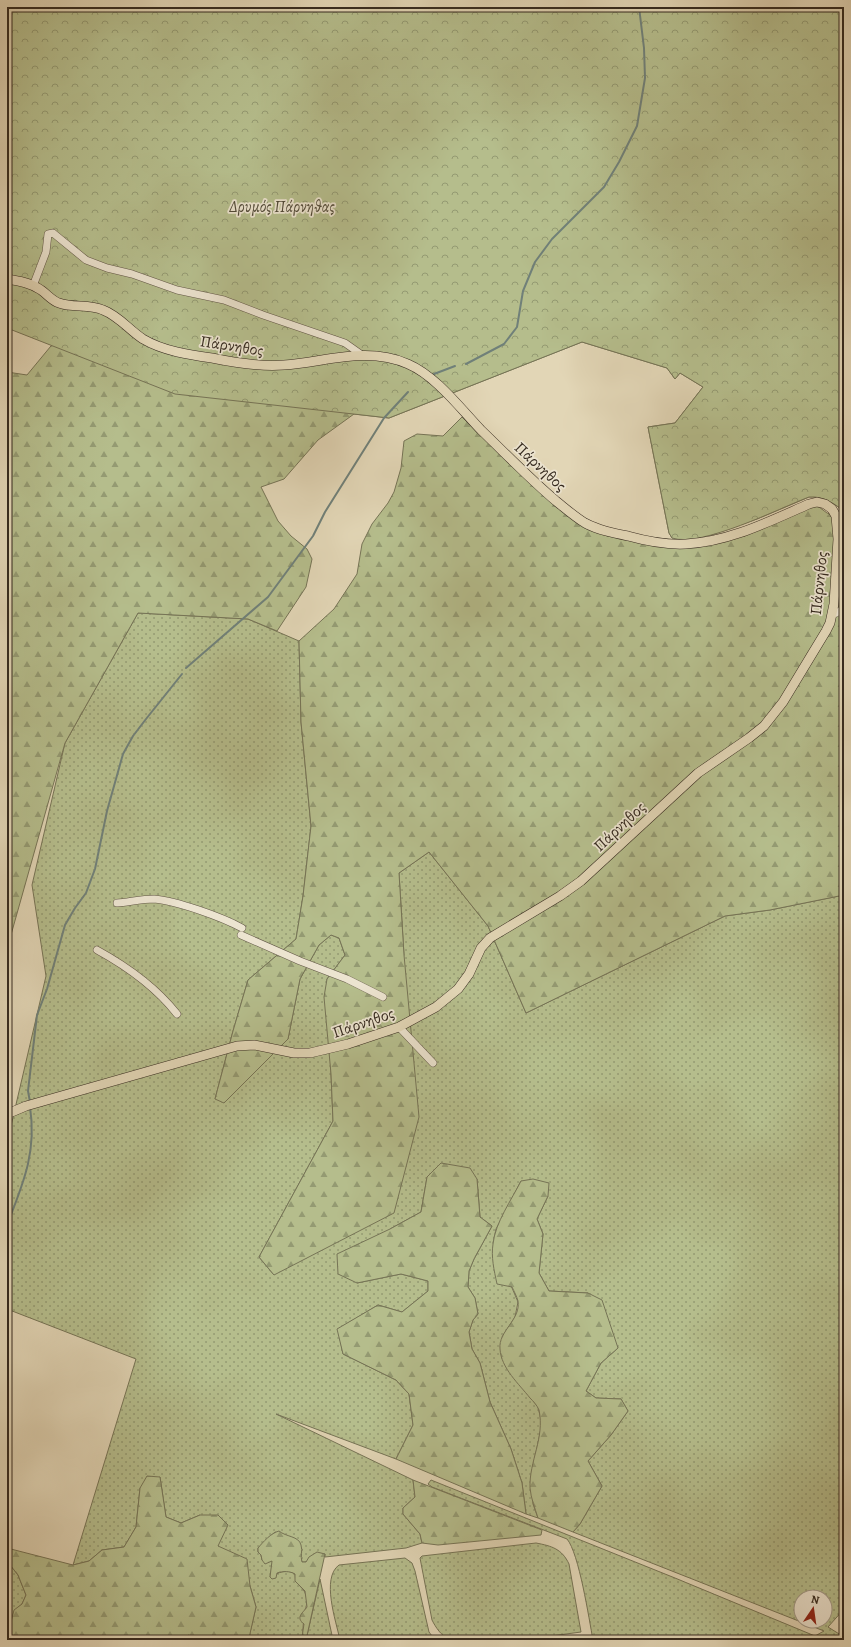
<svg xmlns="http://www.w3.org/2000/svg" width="851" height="1647" font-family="Alegreya,serif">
  <defs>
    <pattern id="grass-dots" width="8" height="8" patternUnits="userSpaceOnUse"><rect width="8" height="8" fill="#b5bd8c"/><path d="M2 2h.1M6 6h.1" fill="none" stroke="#949a72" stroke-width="1.8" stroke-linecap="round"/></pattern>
    <pattern id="forest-firs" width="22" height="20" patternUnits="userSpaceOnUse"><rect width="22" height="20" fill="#b5bd8c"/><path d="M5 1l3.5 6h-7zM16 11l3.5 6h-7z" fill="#949a72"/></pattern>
    <pattern id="park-crowns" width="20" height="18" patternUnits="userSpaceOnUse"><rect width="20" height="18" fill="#b5bd8c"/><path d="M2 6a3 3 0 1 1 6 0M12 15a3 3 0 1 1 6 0" fill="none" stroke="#949a72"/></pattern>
  </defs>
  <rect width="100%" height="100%" fill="#e2d6b6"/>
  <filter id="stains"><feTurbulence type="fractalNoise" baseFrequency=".005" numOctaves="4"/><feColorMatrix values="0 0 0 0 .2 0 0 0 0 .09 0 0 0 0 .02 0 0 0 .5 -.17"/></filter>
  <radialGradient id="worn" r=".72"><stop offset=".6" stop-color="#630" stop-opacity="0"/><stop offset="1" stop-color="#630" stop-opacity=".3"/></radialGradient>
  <g fill="url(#grass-dots)" stroke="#767456" fill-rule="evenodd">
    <path d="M138 613 248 619 299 641 301 722 311 826 303 896 296 939 248 980 233 1031 215 1099 288 1039 300 979 319 945 331 935 339 938 345 955 327 979 333 1121 259 1257 274 1275 404 955 399 873 429 852 488 926 526 1013 725 916 770 910 844 895V1609L828 1627 844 1637V1640H593C589 1619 579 1553 567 1539L432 1487 428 1484 431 1480 675 1578 815 1636 824 1631 573 1532 580 1524 602 1486 588 1461 611 1435 628 1411 621 1399 596 1398 586 1391 601 1363 618 1348 588 1293 549 1291 539 1273 543 1234 537 1219 548 1196 521 1181 496 1229 493 1243 518 1302 515 1317 502 1337 526 1392 538 1407 542 1424 532 1471 533 1504 538 1518 526 1514 522 1483 511 1449 490 1402 480 1363 472 1349 469 1332 473 1320 478 1314 475 1298 468 1287 469 1271 474 1259 492 1226 480 1217 477 1179 427 1177 421 1212 390 1229 357 1283 401 1274 428 1281V1291L402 1312 378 1305 338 1329 343 1354 396 1380 409 1394 413 1425 396 1459 276 1414 413 1480 415 1497 403 1508V1514L420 1534 422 1543 406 1548 325 1557V1554L306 1562H302L300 1556 302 1549 291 1537 275 1532 258 1548V1552L261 1555 262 1560 273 1561 270 1577C278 1573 287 1568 295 1574 295 1588 306 1585 307 1601 307 1605 306 1606 305 1610 304 1612 302 1638 303 1640H247L249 1637 256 1607 250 1586 218 1546 200 1515 181 1523 166 1517 160 1477 140 1488 136 1527 124 1547 102 1550 89 1561 73 1565 136 1359 7 1309V1143L46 976 32 885 65 743ZM801 1597H825V1621H801Z"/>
    <path d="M536 1543C552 1546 562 1549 569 1564L581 1632 521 1640H449C441 1635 436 1628 432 1620L420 1558 422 1556Z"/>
    <path d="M405 1558 412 1563 415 1571 429 1632 435 1640H340C336 1621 321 1578 339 1565Z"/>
    <polygon points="7,1561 18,1575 26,1595 22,1604 14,1611 9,1630 10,1640 7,1640"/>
    <polygon points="320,1579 333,1640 306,1640"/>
    <polygon points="188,1635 209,1640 186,1640"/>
  </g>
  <g fill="url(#forest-firs)" stroke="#767456">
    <path d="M7 7H844V511C833 503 824 496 809 497L757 519 711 535 672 538 669 533 648 427 675 423 703 387 680 373 675 379 667 368 582 342 389 418 354 414 318 440 284 479 261 487 278 521 291 536 307 549 312 559 306 587 277 631 248 619 138 613 65 743 7 949V372L27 375 79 312Z"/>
    <polygon points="462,417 524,478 609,534 713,543 811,505 819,507 827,513 844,518 844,895 770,910 725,916 526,1013 488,926 429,852 399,873 404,955 419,1117 394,1213 274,1275 259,1257 333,1121 331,1074 324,997 327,979 345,955 339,938 331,935 319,945 300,979 288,1039 224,1103 215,1099 233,1031 248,980 296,939 303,896 311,826 301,722 299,641 334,609 357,574 362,544 372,524 388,503 394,492 401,468 404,441 417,434 443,436"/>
    <polygon points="441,1163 470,1168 477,1179 480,1217 492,1226 474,1259 469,1271 468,1287 475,1298 478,1314 473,1320 469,1332 472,1349 480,1363 490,1402 511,1449 522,1483 526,1514 396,1459 413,1425 409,1394 396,1380 343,1354 337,1329 378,1305 402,1312 428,1291 428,1281 401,1274 357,1283 338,1274 337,1254 390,1229 421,1212 427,1177"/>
    <path d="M533 1179 549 1183 548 1196 537 1219 543 1234 539 1273 549 1291 588 1293 602 1300 618 1348 601 1363 586 1391 596 1398 621 1399 628 1411 611 1435 588 1461 602 1486 580 1524 573 1532 538 1518C535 1508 531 1499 530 1488 529 1461 545 1438 539 1410 537 1405 533 1401 530 1398 519 1384 501 1368 500 1349 498 1331 521 1320 518 1301 517 1297 514 1291 512 1287L497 1284C494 1270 491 1257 493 1244 495 1223 512 1199 521 1181Z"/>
    <polygon points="147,1476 160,1477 166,1517 181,1523 200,1515 218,1515 228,1525 218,1546 247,1559 250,1586 256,1607 249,1638 247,1640 209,1640 188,1635 186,1640 10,1640 9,1630 14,1610 22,1604 26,1595 18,1575 7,1561 7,1548 73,1565 89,1561 102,1550 124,1547 136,1527 140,1488"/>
    <polygon points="413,1480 542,1530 541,1535 438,1545 422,1543 420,1534 403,1514 403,1508 415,1497"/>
    <path d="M279 1531C286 1537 299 1536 301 1545 303 1551 300 1556 302 1562H306L309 1557 317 1552 325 1554 306 1640H303L302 1637 304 1624C295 1617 303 1613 307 1607L305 1591 295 1581V1574C290 1571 283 1571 277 1573L276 1578 272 1579 270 1577 272 1561 265 1564 262 1560 261 1555 258 1552V1548C263 1542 271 1533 279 1531Z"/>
  </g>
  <path fill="url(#park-crowns)" stroke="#767456" d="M7 7H844V511C833 503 824 496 809 497 780 508 701 548 672 538L669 533 648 427 675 423 703 387 680 373 675 379 667 368 582 342 389 418 175 394 7 328Z"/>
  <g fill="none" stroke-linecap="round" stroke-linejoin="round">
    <g stroke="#708079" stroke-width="2">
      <polyline points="466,364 504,344 517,327 523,291 535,262 552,239 604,187 619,162 637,126 645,78 644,48 639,7"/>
      <polyline points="434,374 455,366"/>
      <polyline points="186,668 268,597 313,536 325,512 384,418 408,392"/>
      <polyline points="30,1102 28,1091 37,1015 47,989 65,925 75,908 86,893 95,869 107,811 123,754 133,736 146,719 182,674"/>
      <path d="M7 1225C23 1184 37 1152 30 1107"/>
    </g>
    <defs>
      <g id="minor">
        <polyline points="33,286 46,252 48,234 53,233 86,260 107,268 132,274 177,290 224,300 263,315 345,343 362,355"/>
        <polyline points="832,615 844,609"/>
        <path d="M117 903C129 902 142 899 154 899 177 901 222 917 242 928"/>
        <polyline points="241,935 300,961 347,979 383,997"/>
        <path d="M97 950C128 967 155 986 177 1014"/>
        <polyline points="399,1027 433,1063"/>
      </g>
      <path id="major" d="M7 279C19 281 31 283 41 290 47 294 52 301 59 303 73 308 89 304 103 310 119 316 129 330 143 339 163 351 190 355 212 358 236 363 260 367 284 365 326 362 367 346 408 364 436 376 460 408 481 430 506 454 530 479 556 501 566 509 575 517 585 523 598 530 613 533 628 536 646 541 667 545 686 544 729 542 770 521 809 504L817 502 825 504 832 509 836 516 838 539 834 604 830 623 826 631 783 702 764 726 749 738 698 773 581 881 560 896 490 938 481 948 469 974 458 989 436 1007 399 1027 348 1044 310 1053H294L254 1045 237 1046 26 1106 7 1114"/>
    </defs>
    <use href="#minor" stroke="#615646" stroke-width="8"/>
    <use href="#major" stroke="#362b20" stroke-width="10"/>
    <use href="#minor" stroke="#ece4d0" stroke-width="7"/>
    <use href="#major" stroke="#e2d6b6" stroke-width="9"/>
  </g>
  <g text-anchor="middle" stroke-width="3.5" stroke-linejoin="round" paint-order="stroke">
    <g font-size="16" font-style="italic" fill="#4f4836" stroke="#ece4d0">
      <text x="282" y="212">Δρυμός Πάρνηθας</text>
    </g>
    <g font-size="16" fill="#362b20" stroke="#ece4d0">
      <text transform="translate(232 345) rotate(9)" y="6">Πάρνηθος</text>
      <text transform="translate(541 466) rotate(43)" y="6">Πάρνηθος</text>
      <text transform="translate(818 583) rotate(-84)" y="6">Πάρνηθος</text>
      <text transform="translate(619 826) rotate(-43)" y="6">Πάρνηθος</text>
      <text transform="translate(363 1022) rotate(-19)" y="6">Πάρνηθος</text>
    </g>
  </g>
  <rect width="851" height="1647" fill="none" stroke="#e2d6b6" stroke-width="24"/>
  <rect x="8" y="8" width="835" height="1631" fill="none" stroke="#362b20" stroke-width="2"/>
  <rect x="12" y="12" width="827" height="1623" fill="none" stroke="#362b20"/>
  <g transform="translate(813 1609) rotate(13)"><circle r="19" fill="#ece4d0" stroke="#a39a8a"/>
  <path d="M0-3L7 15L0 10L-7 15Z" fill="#8f2418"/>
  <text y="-6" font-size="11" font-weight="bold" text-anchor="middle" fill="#362b20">N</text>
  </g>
  <rect width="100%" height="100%" filter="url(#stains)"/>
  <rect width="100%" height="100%" fill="url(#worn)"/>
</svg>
